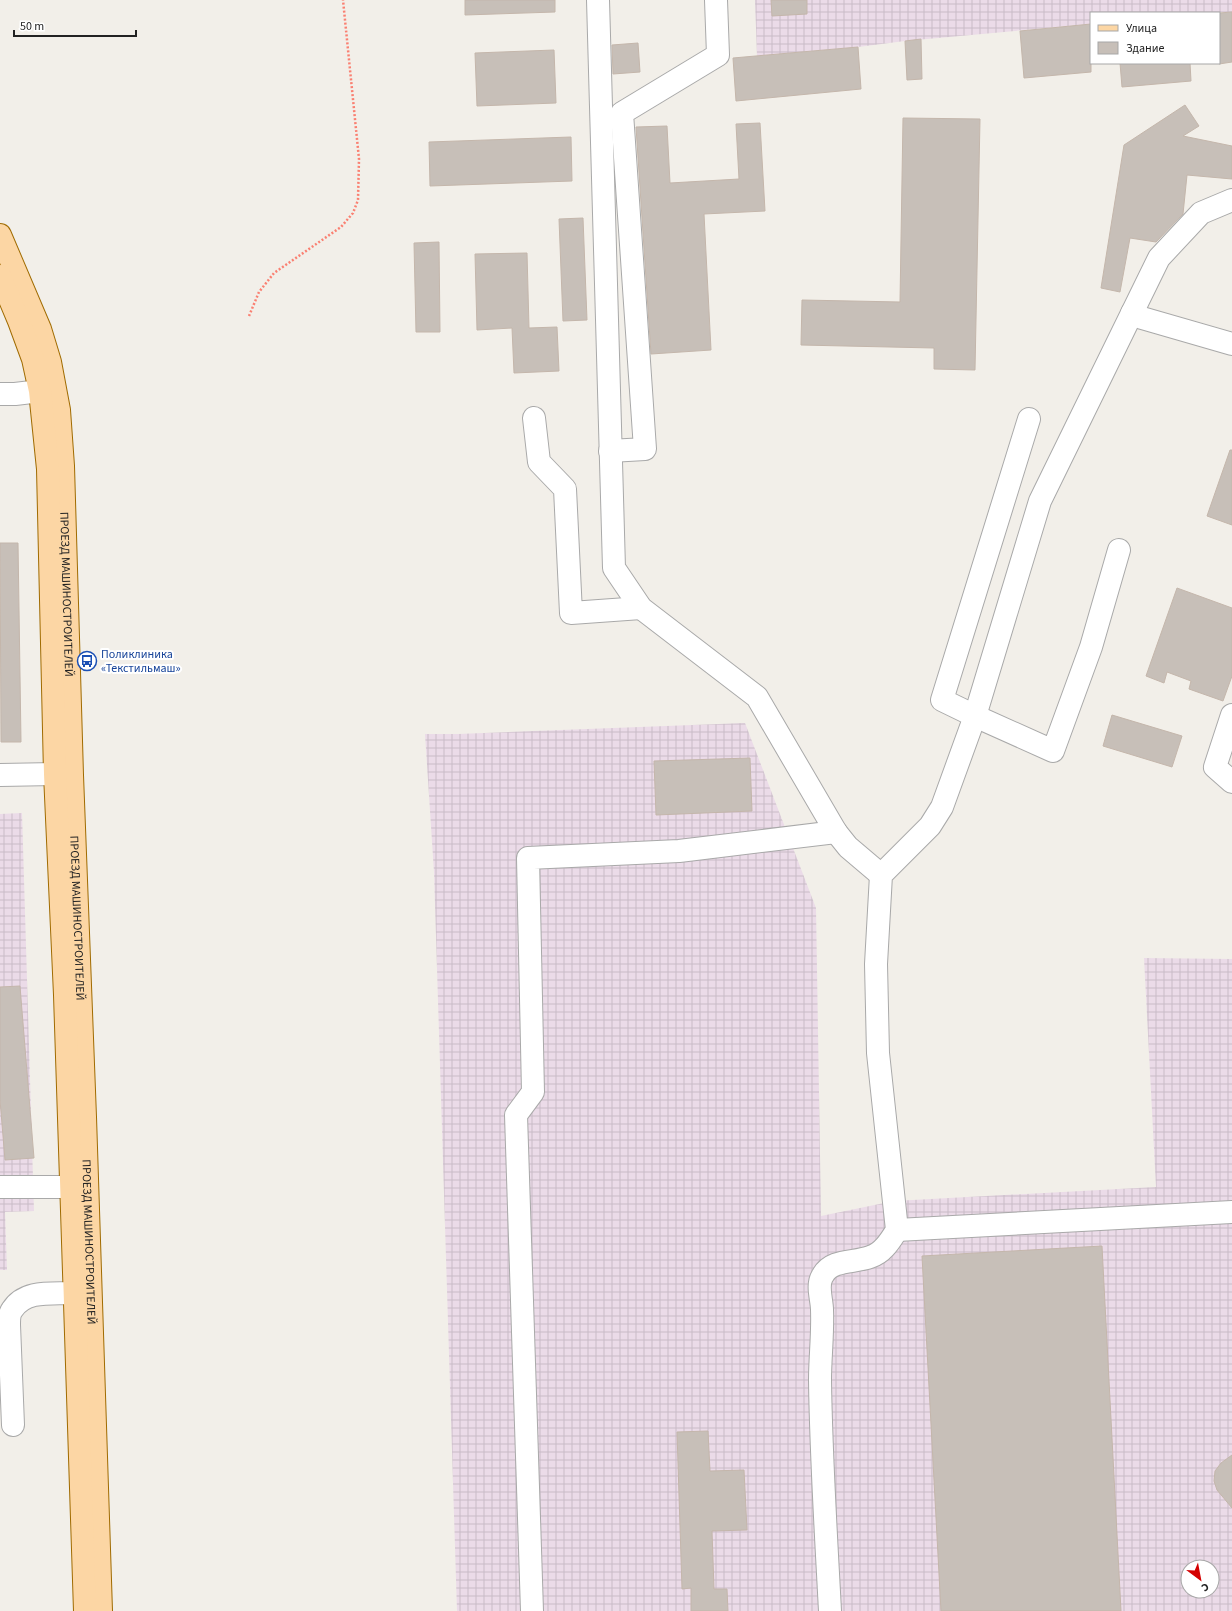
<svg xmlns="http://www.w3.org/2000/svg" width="1232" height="1611" font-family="'Source Sans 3',sans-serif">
  <defs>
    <pattern id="industrial-grid" width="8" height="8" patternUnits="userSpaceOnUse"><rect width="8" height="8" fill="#ebdbe8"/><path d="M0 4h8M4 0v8" fill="none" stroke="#c9bcc7"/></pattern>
  </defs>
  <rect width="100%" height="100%" fill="#f2efe9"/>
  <g fill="url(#industrial-grid)" fill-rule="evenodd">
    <polygon points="755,0 1232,0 1232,12 1091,13 1091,24 905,41 858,47 757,56"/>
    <path d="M745 723 816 908 821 1216 894 1201 1156 1187 1144 958 1232 959V1611H457L434 872 425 734H458ZM1188 1567H1212V1591H1188Z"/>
    <polygon points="22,813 34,1211 5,1212 7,1270 0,1270 0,814"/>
  </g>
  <g fill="#c7bfb8" stroke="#c4b6ab">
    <polygon points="465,0 555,0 555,12 465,15"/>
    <polygon points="771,0 807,0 807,14 772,16"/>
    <polygon points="1232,12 1232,62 1219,64 1219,13"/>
    <polygon points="1091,24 1091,72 1024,78 1020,31"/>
    <polygon points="921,39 922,79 907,80 905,41"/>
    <polygon points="638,43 640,72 613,74 612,45"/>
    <polygon points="858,47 861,89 736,101 733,58"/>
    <polygon points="554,50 556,103 477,106 475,53"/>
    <polygon points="1120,63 1190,63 1191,81 1122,87"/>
    <polygon points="1185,105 1199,126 1183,136 1232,146 1232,179 1187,175 1183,214 1156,242 1130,238 1120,292 1101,288 1124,145"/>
    <polygon points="903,118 980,119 975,370 934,369 934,348 801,345 802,300 900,302"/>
    <polygon points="760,123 765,211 704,214 711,350 651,354 636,127 667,126 670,183 739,179 736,124"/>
    <polygon points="571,137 572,181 430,186 429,142"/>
    <polygon points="583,218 587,320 563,321 559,219"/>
    <polygon points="439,242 440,332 416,332 414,243"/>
    <polygon points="527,253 529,328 557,327 559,371 514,373 512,328 477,330 475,254"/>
    <polygon points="1230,450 1232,450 1232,525 1207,516"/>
    <polygon points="0,543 18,543 21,742 1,742"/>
    <polygon points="1177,588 1232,608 1232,676 1223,701 1189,689 1191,681 1167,672 1164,683 1146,676"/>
    <polygon points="1112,715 1182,736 1172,767 1103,746"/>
    <polygon points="750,758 752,811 656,815 654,761"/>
    <polygon points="20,986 34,1158 5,1160 0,1100 0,987"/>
    <polygon points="1102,1246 1121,1611 941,1611 922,1256"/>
    <polygon points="708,1431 710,1471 744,1470 747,1530 712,1531 714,1589 727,1589 728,1611 691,1611 691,1588 682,1589 677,1432"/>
    <polygon points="1232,1455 1232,1508 1217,1490 1214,1481 1215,1471 1221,1463"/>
  </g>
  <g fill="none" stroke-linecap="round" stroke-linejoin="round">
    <defs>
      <g id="minor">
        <polyline points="598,0 614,568 641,608 757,697 836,832 848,847 881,875"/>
        <polyline points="1132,313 1142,318 1232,344"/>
        <polyline points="0,394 15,394 40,391"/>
        <polyline points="534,418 539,462 565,489 571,613 641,608"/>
        <polyline points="1029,419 942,700 975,716 1053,751 1091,647 1119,550"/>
        <polyline points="610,451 645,449 622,113 718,55 716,0"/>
        <polyline points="1232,715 1215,767 1232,782"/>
        <polyline points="0,775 55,774"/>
        <polyline points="0,1187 71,1187"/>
        <polyline points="897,1230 1232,1212"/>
        <path d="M13 1425 9 1325C9 1321 9 1314 12 1310 25 1289 53 1294 74 1293"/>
        <polyline points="532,1611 516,1115 533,1092 528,858 679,851 836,832"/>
        <path d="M830 1611C826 1534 821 1457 820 1380 820 1357 823 1334 822 1310 822 1299 816 1285 823 1275 832 1259 854 1263 870 1257 883 1253 890 1241 897 1230L878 1053 876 964 881 875 930 826 942 807 975 716 1040 501 1159 258 1201 213 1232 200"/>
      </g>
      <g id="major">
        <path id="s1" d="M0 235 40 329 50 362 59 410 63 466 72 775 85 1117 101 1611"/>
        <polyline points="0,276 19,321 33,359 40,391 48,469 55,774 65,995 85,1611"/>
      </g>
    </defs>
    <use href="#minor" stroke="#a9a9a9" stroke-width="24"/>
    <use href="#major" stroke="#a06b00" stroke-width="24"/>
    <polyline stroke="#fa8072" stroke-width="2.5" stroke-dasharray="2 2" stroke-linecap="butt" points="249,316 259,292 274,273 341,227 353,213 358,200 359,159 343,0"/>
    <use href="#minor" stroke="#fff" stroke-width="22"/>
    <use href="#major" stroke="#fcd6a4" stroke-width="22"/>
  </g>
  <defs>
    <symbol id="bus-ring" viewBox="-11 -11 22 22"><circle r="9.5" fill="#fff" stroke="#1a4fb4" stroke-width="1.5"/><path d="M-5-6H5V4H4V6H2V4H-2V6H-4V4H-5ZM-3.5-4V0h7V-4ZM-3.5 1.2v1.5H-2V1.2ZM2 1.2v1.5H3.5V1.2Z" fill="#1a4fb4"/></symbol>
  </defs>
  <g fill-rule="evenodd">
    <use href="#bus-ring" x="76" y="650" width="22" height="22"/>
  </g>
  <g text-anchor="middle" stroke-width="4" stroke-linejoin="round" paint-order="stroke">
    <g font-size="12" fill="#222" stroke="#fff">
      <text dy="4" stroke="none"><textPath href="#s1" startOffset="370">ПРОЕЗД МАШИНОСТРОИТЕЛЕЙ</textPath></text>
      <text dy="4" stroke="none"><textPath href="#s1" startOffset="694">ПРОЕЗД МАШИНОСТРОИТЕЛЕЙ</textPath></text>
      <text dy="4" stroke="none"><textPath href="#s1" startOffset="1018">ПРОЕЗД МАШИНОСТРОИТЕЛЕЙ</textPath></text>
    </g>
    <g font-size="12" fill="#164399" stroke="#fff" text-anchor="start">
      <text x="101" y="658">Поликлиника<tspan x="101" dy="14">«Текстильмаш»</tspan></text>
    </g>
  </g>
  <rect x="1090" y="12" width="130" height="52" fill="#ffffff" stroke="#a7a7a7"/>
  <rect x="1098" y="25" width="20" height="6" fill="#fcd6a4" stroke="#a7a7a7"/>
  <text x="1126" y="32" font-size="12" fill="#222222">Улица</text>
  <rect x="1098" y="42" width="20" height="12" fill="#c7bfb8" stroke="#a7a7a7"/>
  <text x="1126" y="52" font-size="12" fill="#222222">Здание</text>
  <g transform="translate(1200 1579) rotate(148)"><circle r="19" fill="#ffffff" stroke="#a7a7a7"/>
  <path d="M0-3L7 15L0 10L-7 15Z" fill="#d40000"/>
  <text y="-6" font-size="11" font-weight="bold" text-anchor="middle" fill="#222222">С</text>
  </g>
  <path d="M14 30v6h122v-6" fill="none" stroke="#222222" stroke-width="2"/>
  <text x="20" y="30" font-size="12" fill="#222222" stroke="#ffffff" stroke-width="3" paint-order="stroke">50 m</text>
</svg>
